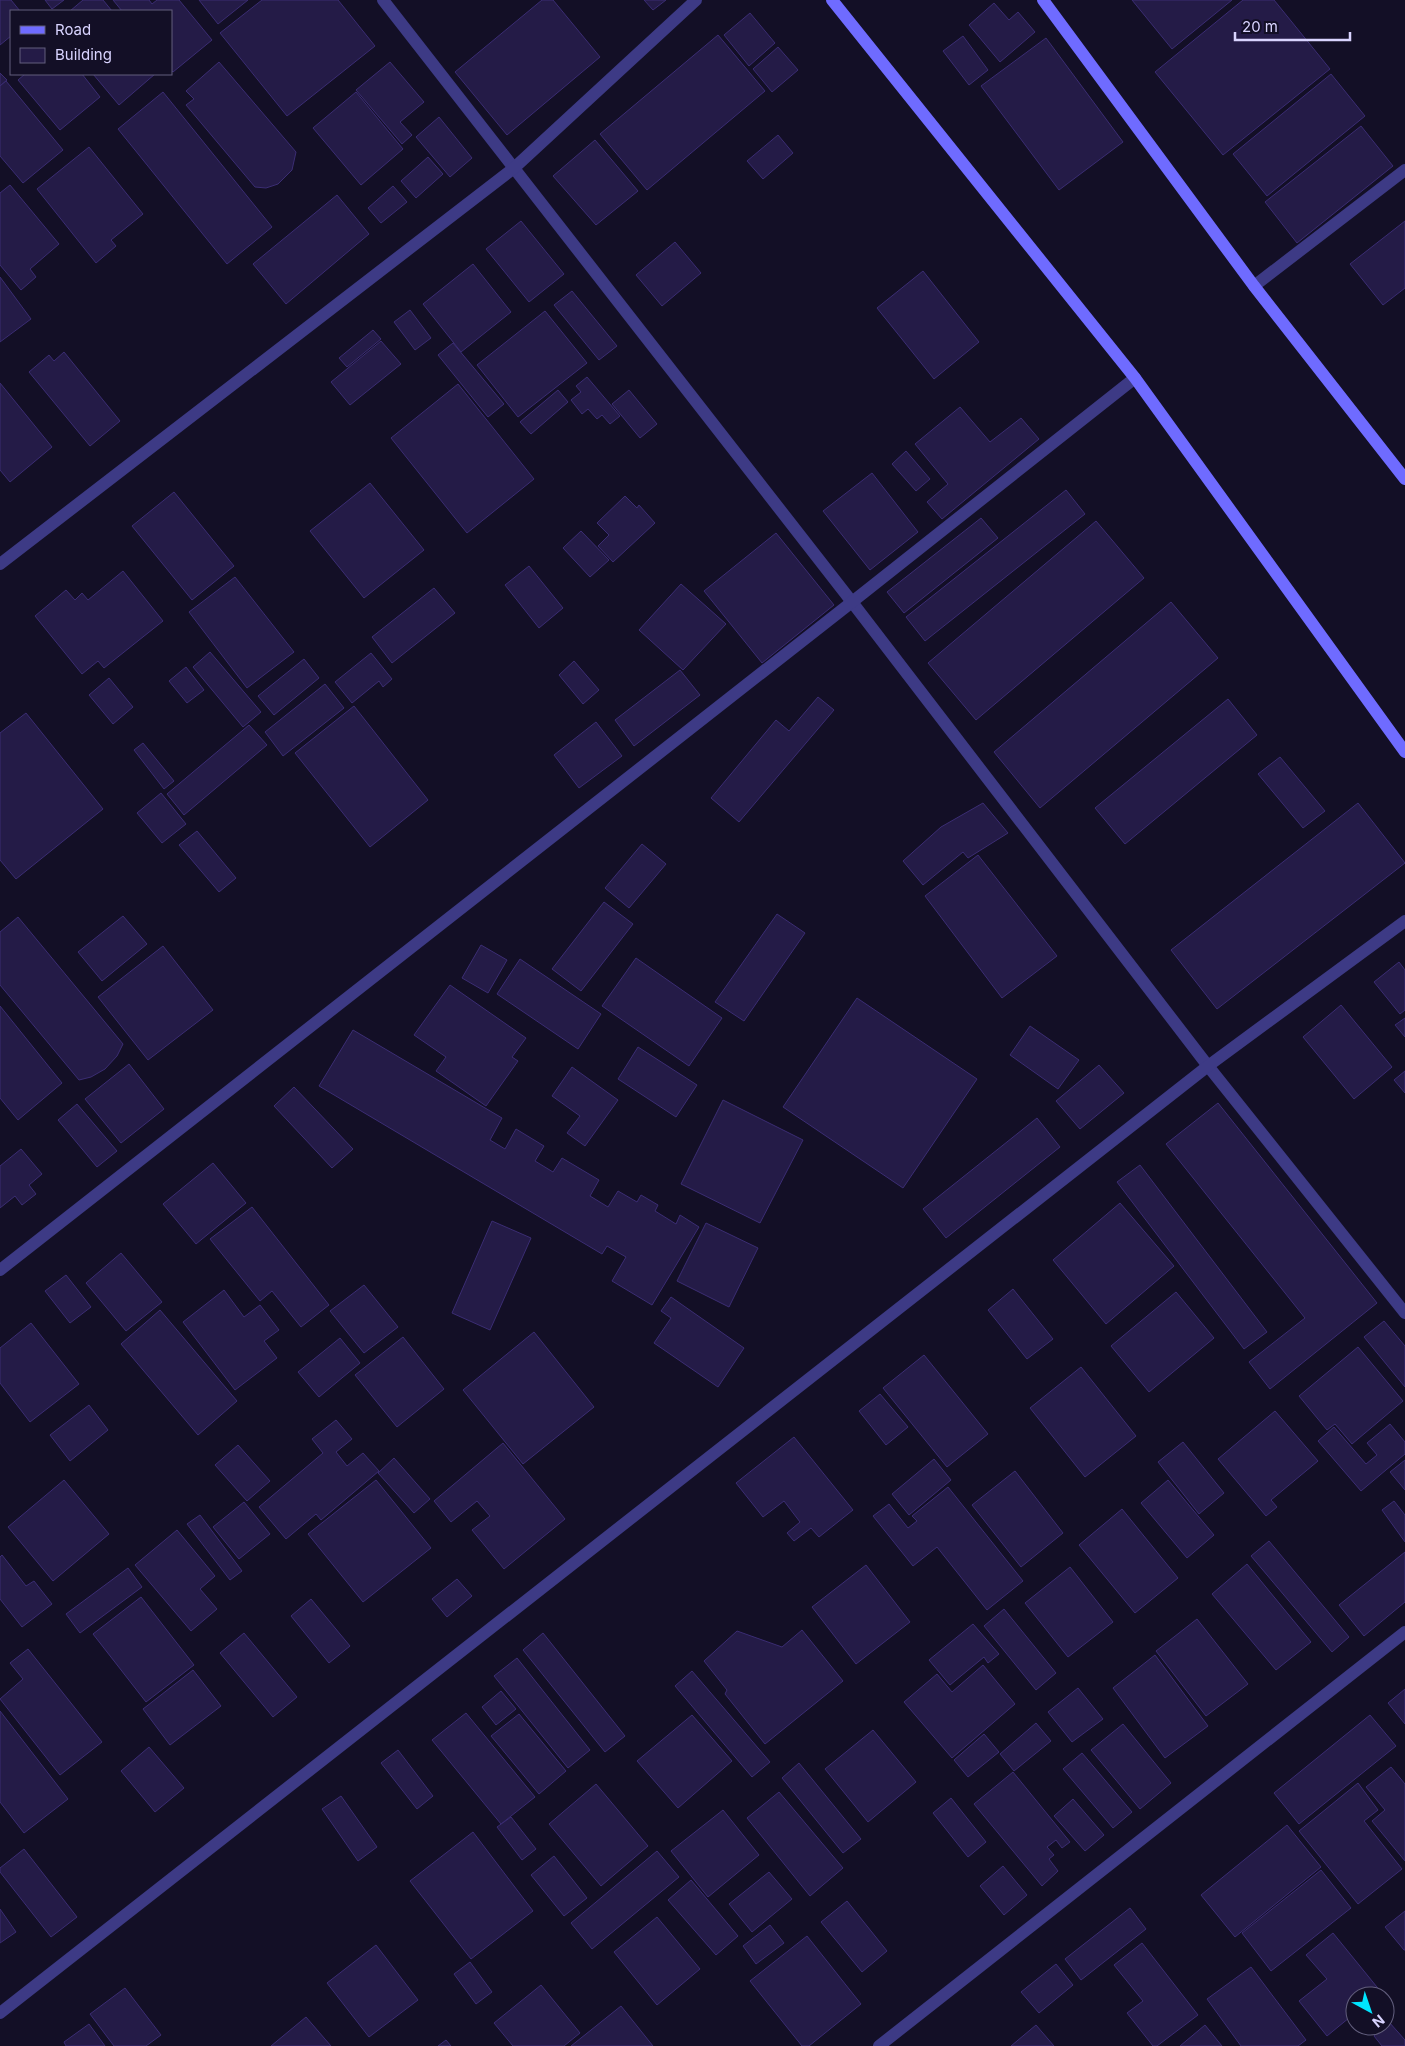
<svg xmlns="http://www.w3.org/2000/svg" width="1405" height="2046" font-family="Inter,sans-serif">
  <rect width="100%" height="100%" fill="#130f26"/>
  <g fill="#241b47" stroke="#3b2d73">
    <polygon points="0,0 11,0 20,11 11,11 11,36 0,45"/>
    <polygon points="45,0 64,0 52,9"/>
    <polygon points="83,0 103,0 112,11 70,11"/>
    <polygon points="113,0 149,0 152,4 157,0 179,0 212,40 173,72 171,70 171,11 122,11"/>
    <polygon points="199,0 248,0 218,24"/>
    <polygon points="262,0 338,0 375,46 287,116 220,33"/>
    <polygon points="542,0 553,0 600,57 507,135 455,72"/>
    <polygon points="644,0 666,0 653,10"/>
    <polygon points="1132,0 1232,0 1172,49"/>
    <polygon points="1243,0 1274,0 1330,69 1223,155 1155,72"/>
    <polygon points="994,3 1009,20 1018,12 1035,32 1000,62 969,25"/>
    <polygon points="750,13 775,43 749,66 724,35"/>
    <polygon points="718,35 765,91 647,190 600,134"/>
    <polygon points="963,36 988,70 969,85 943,51"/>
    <polygon points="1046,38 1123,142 1059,190 981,86"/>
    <polygon points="778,47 798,70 772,92 753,69"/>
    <polygon points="219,62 296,152 292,170 278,184 266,188 255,187 186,105 194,99 186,91"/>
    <polygon points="390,62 424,102 400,122 412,135 402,144 356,90"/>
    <polygon points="0,73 7,80 0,86"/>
    <polygon points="25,74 82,74 100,97 60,130 18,80"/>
    <polygon points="93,74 155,74 119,105"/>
    <polygon points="1331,74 1365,116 1267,196 1233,154"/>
    <polygon points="6,81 63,150 23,183 0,156 0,86"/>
    <polygon points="163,92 272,227 227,264 118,129"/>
    <polygon points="356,92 403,149 361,185 313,128"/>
    <polygon points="439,117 472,158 450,177 416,137"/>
    <polygon points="1361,126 1393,166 1297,243 1265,202"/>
    <polygon points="778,135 793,153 763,179 747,161"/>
    <polygon points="595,140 638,191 596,225 553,176"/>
    <polygon points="89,147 143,214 111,240 116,246 96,263 37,189"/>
    <polygon points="428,157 443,174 416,198 401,181"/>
    <polygon points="10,185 59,244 30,269 36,277 21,290 0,265 0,193"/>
    <polygon points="393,186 407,202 381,223 368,208"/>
    <polygon points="337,195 369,234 286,304 253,264"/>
    <polygon points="521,221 564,274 529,302 486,249"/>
    <polygon points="1405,221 1405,288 1383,305 1350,264"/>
    <polygon points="675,242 701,273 662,306 636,275"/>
    <polygon points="473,264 511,312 461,352 423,304"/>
    <polygon points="923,271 979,342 934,379 877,308"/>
    <polygon points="0,277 31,319 0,342"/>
    <polygon points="572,291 617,346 599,360 554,305"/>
    <polygon points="410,310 431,338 415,350 394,322"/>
    <polygon points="545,311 587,363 518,417 477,365"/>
    <polygon points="373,330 381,339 347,367 339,358"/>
    <polygon points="381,341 401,364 350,405 331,382"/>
    <polygon points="453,343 504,404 488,417 438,355"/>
    <polygon points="64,352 120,421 90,446 29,372 49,355 54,361"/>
    <polygon points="587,377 620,416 610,424 602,415 597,419 588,409 582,414 571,400 581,392 576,386"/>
    <polygon points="0,383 52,447 10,482 0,470"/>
    <polygon points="458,384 534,479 467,533 391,438"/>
    <polygon points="558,390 568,402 531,434 520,422"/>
    <polygon points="629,390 657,424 640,438 612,404"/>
    <polygon points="960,407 990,442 1021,418 1039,439 942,519 927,502 948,484 915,444"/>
    <polygon points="906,451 930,479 916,491 892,464"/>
    <polygon points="872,473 918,532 870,570 823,511"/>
    <polygon points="370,483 424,550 364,598 310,531"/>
    <polygon points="1066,490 1085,514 925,641 906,617"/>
    <polygon points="174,492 234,566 192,600 132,526"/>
    <polygon points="625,496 637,508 639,505 655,523 613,562 598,546 609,535 597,523"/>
    <polygon points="981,518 998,538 904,613 887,592"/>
    <polygon points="1096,521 1144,578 976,720 928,663"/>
    <polygon points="581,531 609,560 590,577 563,548"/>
    <polygon points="776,533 834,605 762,663 704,591"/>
    <polygon points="529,566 563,608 539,628 505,585"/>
    <polygon points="123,571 163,621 104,668 98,661 82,674 35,616 66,590 75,600 82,593 88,600"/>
    <polygon points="235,577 294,652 247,688 189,612"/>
    <polygon points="681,584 726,624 683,670 639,630"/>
    <polygon points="434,588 455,613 392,663 372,637"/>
    <polygon points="1171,602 1218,658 1040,808 994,752"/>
    <polygon points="210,652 261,712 243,727 193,667"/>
    <polygon points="371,653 392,679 383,687 379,681 352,703 335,682"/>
    <polygon points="304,659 319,678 274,715 258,696"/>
    <polygon points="574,661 599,690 583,704 559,675"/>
    <polygon points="186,667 204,690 187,703 169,681"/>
    <polygon points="680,670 700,695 634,746 615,720"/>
    <polygon points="109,678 133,707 113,724 89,695"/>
    <polygon points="325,684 344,708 283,756 265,732"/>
    <polygon points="818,697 834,710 739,822 711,798 776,720 789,731"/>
    <polygon points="1228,699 1257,735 1125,844 1095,808"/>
    <polygon points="354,706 428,800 370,847 295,753"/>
    <polygon points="26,713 103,809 16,879 0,860 0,733"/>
    <polygon points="596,722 622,756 579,788 554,755"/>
    <polygon points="249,725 267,745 184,815 167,794"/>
    <polygon points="143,743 174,781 164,789 134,750"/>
    <polygon points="1280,757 1325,811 1303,828 1258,774"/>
    <polygon points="161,793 186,824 162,843 137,813"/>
    <polygon points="983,803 1008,833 968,858 963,852 923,885 903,861 941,827"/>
    <polygon points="1358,803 1405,863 1217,1009 1171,950"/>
    <polygon points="197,831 236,878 219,892 179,845"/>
    <polygon points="642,844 666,864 629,908 605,888"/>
    <polygon points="978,855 1057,956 1002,998 925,896"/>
    <polygon points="604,902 633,924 581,991 552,969"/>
    <polygon points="777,914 805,933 744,1021 715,1002"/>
    <polygon points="123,916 147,944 102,981 78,952"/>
    <polygon points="18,917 123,1044 117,1056 105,1069 91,1077 79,1080 0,985 0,932"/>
    <polygon points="481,945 507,960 488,993 462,978"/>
    <polygon points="163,946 213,1010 148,1060 98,997"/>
    <polygon points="636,958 722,1018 689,1066 602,1006"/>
    <polygon points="520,959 601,1014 578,1049 497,994"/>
    <polygon points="1399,962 1405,970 1405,1010 1400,1014 1374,982"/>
    <polygon points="450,985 526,1038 512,1057 518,1061 486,1106 436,1071 446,1057 414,1035"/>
    <polygon points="857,998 977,1079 903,1188 783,1107"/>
    <polygon points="1341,1005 1392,1067 1354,1099 1303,1037"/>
    <polygon points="0,1006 62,1083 18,1120 0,1098"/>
    <polygon points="1405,1018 1405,1037 1395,1025"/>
    <polygon points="1030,1026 1079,1060 1058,1089 1010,1055"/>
    <polygon points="353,1030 502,1118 490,1140 505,1149 516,1129 544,1146 535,1161 553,1172 562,1158 599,1180 590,1196 608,1207 618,1191 637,1202 641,1195 658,1205 655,1211 676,1224 680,1215 699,1227 652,1305 612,1281 626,1257 607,1246 602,1254 319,1086"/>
    <polygon points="638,1047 697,1085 676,1117 618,1079"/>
    <polygon points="129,1064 164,1109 121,1143 85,1099"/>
    <polygon points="1099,1065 1124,1093 1080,1129 1056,1101"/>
    <polygon points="572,1067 618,1100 585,1146 567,1133 580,1116 552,1096"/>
    <polygon points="1405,1071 1405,1093 1394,1080"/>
    <polygon points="294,1087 353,1149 332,1168 274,1106"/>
    <polygon points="723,1100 803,1140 760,1223 681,1184"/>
    <polygon points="1218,1103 1377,1303 1270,1389 1249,1362 1305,1318 1166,1144"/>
    <polygon points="77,1104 117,1151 97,1167 58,1120"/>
    <polygon points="1037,1118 1060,1147 946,1238 923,1209"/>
    <polygon points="21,1149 42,1174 29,1185 36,1194 22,1205 15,1196 0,1208 0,1166"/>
    <polygon points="213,1163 246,1203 196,1244 163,1204"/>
    <polygon points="1140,1165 1267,1332 1244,1349 1117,1182"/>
    <polygon points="1120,1203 1174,1266 1106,1324 1053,1260"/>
    <polygon points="252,1207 329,1305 301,1327 272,1291 260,1301 210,1239"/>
    <polygon points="492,1221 531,1238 490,1330 452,1313"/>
    <polygon points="706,1223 758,1248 729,1307 677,1281"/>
    <polygon points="121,1253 162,1302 126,1331 86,1283"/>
    <polygon points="66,1275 91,1307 70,1323 45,1291"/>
    <polygon points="364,1285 398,1327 364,1353 330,1311"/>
    <polygon points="1013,1289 1053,1339 1027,1359 988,1310"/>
    <polygon points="224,1290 244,1317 260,1305 279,1330 264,1341 277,1358 235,1390 183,1322"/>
    <polygon points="1176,1292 1214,1338 1149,1392 1111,1346"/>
    <polygon points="671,1297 744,1348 718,1387 654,1343 671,1318 661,1311"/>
    <polygon points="160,1310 237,1401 198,1435 121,1344"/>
    <polygon points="1384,1321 1405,1346 1405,1387 1364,1337"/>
    <polygon points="31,1323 79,1384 30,1422 0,1383 0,1348"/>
    <polygon points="534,1332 594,1407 523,1464 463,1390"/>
    <polygon points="403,1337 444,1389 397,1427 355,1375"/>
    <polygon points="340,1338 360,1363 319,1397 298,1372"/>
    <polygon points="1358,1347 1403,1401 1352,1444 1335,1424 1327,1430 1299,1396"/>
    <polygon points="924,1355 988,1434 947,1467 883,1388"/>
    <polygon points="1081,1367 1136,1436 1085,1477 1030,1408"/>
    <polygon points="880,1394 908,1427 886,1445 859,1411"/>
    <polygon points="89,1405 108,1430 70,1461 50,1435"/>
    <polygon points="1275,1411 1318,1461 1271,1500 1277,1507 1266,1516 1218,1459"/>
    <polygon points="336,1420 352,1439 336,1452 347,1466 363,1453 379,1471 321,1520 316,1514 286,1539 259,1507 323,1453 312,1439"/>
    <polygon points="1390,1424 1405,1442 1405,1454 1361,1491 1318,1441 1334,1427 1366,1464 1377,1455 1367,1443"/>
    <polygon points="794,1437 853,1510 819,1537 811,1528 794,1541 787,1533 800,1522 784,1501 763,1517 736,1483"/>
    <polygon points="1183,1442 1224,1493 1199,1514 1158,1462"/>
    <polygon points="503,1443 565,1519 504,1569 472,1530 490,1516 477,1501 451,1522 434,1501"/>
    <polygon points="238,1445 270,1481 247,1501 215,1465"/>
    <polygon points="394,1458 430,1499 414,1513 378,1473"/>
    <polygon points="934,1459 951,1480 909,1515 892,1494"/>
    <polygon points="1405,1460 1405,1490 1390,1472"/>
    <polygon points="1015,1471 1063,1533 1021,1567 972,1505"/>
    <polygon points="64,1480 109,1534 53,1581 8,1527"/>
    <polygon points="376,1480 431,1548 363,1602 308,1534"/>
    <polygon points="1168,1480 1214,1535 1187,1558 1141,1503"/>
    <polygon points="948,1487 1023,1581 987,1610 937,1547 913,1566 873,1516 889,1504 908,1528 917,1521 912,1516"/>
    <polygon points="1394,1501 1405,1515 1405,1542 1382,1510"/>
    <polygon points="244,1502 270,1534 239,1559 213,1527"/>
    <polygon points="1122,1509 1178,1578 1135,1613 1079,1545"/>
    <polygon points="200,1515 242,1571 230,1580 187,1524"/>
    <polygon points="177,1530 215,1576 200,1589 217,1609 191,1631 135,1565"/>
    <polygon points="1269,1541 1349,1637 1332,1652 1251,1556"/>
    <polygon points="1405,1552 1405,1602 1364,1636 1339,1605"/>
    <polygon points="2,1555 26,1586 34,1581 52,1604 22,1627 0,1599 0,1557"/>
    <polygon points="1247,1564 1311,1642 1276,1670 1212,1594"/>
    <polygon points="866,1565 910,1622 856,1664 812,1607"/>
    <polygon points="1070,1567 1113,1622 1068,1657 1025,1603"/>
    <polygon points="128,1568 142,1587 80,1633 66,1614"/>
    <polygon points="457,1579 472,1596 447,1617 432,1599"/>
    <polygon points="141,1597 194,1665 146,1702 93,1634"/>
    <polygon points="311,1599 350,1646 329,1663 291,1616"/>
    <polygon points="1004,1609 1056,1673 1036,1690 984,1626"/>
    <polygon points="1197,1619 1248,1684 1206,1716 1156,1651"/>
    <polygon points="973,1624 999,1654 988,1663 984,1657 950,1685 929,1660"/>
    <polygon points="802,1630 843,1681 765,1744 725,1694 727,1690 704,1661 737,1631 782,1647"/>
    <polygon points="244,1633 297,1697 273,1717 220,1653"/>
    <polygon points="543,1633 625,1736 605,1752 523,1650"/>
    <polygon points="28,1649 102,1742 60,1775 0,1699 23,1679 10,1663"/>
    <polygon points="1155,1655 1208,1726 1165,1758 1113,1688"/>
    <polygon points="517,1658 590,1750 568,1768 494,1676"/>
    <polygon points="983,1665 1015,1704 952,1758 904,1702 937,1674 952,1692"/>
    <polygon points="193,1670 221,1706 170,1745 143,1709"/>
    <polygon points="692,1671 770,1762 752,1777 675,1686"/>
    <polygon points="1078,1688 1103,1719 1072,1742 1048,1712"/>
    <polygon points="1405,1689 1405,1724 1388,1703"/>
    <polygon points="501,1691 516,1709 496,1725 482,1707"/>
    <polygon points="0,1711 68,1799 24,1833 0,1802"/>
    <polygon points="466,1713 535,1797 501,1824 432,1740"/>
    <polygon points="519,1714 566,1771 539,1794 491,1736"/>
    <polygon points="692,1715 732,1761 678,1808 637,1761"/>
    <polygon points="1370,1715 1396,1746 1299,1824 1274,1793"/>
    <polygon points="1036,1723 1051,1741 1014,1771 1000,1754"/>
    <polygon points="1123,1724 1171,1783 1140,1809 1091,1750"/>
    <polygon points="873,1730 916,1782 868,1822 825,1769"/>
    <polygon points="984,1734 999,1752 968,1777 954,1760"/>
    <polygon points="149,1747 184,1788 155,1812 121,1771"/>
    <polygon points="398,1750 433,1796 417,1809 381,1763"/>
    <polygon points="1082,1753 1132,1812 1113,1828 1063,1769"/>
    <polygon points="799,1763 861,1839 843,1853 782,1778"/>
    <polygon points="1391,1767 1405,1784 1405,1861 1372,1821 1385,1810 1366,1787"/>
    <polygon points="1013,1772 1070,1842 1062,1848 1056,1840 1047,1847 1054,1855 1049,1859 1058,1871 1042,1886 974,1804"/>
    <polygon points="1358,1783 1378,1810 1364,1821 1402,1869 1358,1904 1299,1831"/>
    <polygon points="596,1784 648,1846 601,1886 549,1824"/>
    <polygon points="779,1792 843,1868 810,1896 747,1818"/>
    <polygon points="341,1796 377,1847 358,1861 322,1809"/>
    <polygon points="951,1798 986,1842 968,1857 933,1813"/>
    <polygon points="1073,1799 1104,1835 1085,1851 1054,1816"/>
    <polygon points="723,1810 759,1855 708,1897 671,1851"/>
    <polygon points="511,1817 536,1849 522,1860 497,1827"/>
    <polygon points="1287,1825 1321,1867 1235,1937 1201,1895"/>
    <polygon points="473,1832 533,1911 471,1959 410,1881"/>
    <polygon points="24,1849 77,1917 51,1937 0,1872 0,1868"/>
    <polygon points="657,1851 679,1877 592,1949 571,1923"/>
    <polygon points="554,1856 587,1898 564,1916 531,1875"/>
    <polygon points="1003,1866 1027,1895 1004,1915 980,1886"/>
    <polygon points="1321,1870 1351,1908 1271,1971 1242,1933"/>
    <polygon points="769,1872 792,1899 752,1932 729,1904"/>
    <polygon points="691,1880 738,1936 716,1955 668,1900"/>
    <polygon points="847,1901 887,1951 862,1972 821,1922"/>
    <polygon points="1130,1908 1146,1929 1081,1980 1065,1959"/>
    <polygon points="0,1909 16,1932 0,1943"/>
    <polygon points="1405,1911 1405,1950 1404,1950 1385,1927"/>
    <polygon points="657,1917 700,1969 657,2005 614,1952"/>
    <polygon points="770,1925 784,1943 756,1964 743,1946"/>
    <polygon points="1333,1933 1381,1992 1376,1996 1355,1996 1355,2013 1327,2036 1299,2001 1327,1979 1306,1955"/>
    <polygon points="807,1936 861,2004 809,2046 802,2046 750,1981"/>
    <polygon points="1142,1943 1198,2015 1157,2046 1153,2046 1127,2013 1143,2001 1114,1965"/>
    <polygon points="376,1945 418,2000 369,2037 327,1983"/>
    <polygon points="470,1962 492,1992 476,2004 454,1974"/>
    <polygon points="1056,1964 1073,1985 1039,2013 1021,1992"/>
    <polygon points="1251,1967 1306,2040 1298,2046 1241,2046 1207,1999"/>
    <polygon points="541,1985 580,2033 564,2046 513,2046 494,2023"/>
    <polygon points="125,1988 161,2035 146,2046 114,2046 90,2014"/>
    <polygon points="621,2006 653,2046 571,2046"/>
    <polygon points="306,2017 331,2046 271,2046"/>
    <polygon points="1389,2022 1405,2040 1405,2046 1382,2046 1374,2036"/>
    <polygon points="89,2024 105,2046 66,2046 64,2042"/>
    <polygon points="1036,2025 1054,2046 1011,2046"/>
    <polygon points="1205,2025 1222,2046 1180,2046"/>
    <polygon points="446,2040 451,2046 438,2046"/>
  </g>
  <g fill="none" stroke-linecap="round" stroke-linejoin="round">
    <g stroke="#3d3a85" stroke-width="12">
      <polyline points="383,0 852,602 1208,1066 1405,1313"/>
      <polyline points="1254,286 1405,170"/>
      <polyline points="0,564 514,168 696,0"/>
      <polyline points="0,1270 852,602 1135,378"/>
      <polyline points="0,2013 1208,1066 1405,921"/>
      <polyline points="879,2046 1405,1632"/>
    </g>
    <g stroke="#6f6bff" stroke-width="12">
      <polyline points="832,0 1135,378 1405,752"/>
      <polyline points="1043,0 1254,286 1405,479"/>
    </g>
  </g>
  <rect x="10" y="10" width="162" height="65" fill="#130f26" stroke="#625e7d"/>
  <rect x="20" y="26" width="25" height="8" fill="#6f6bff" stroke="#625e7d"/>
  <text x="55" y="35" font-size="15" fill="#d9d4ff">Road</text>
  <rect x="20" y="48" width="25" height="15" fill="#241b47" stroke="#625e7d"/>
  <text x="55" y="60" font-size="15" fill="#d9d4ff">Building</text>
  <g transform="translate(1370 2011) rotate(140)"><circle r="24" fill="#130f26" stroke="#625e7d"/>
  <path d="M0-4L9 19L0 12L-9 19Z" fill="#00e5ff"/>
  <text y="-8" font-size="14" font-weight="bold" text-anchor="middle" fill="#d9d4ff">N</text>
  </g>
  <path d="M1235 32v8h115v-8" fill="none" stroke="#d9d4ff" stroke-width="2.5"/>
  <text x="1242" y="32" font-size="15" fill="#d9d4ff" stroke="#130f26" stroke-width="4" paint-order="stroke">20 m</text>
</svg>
